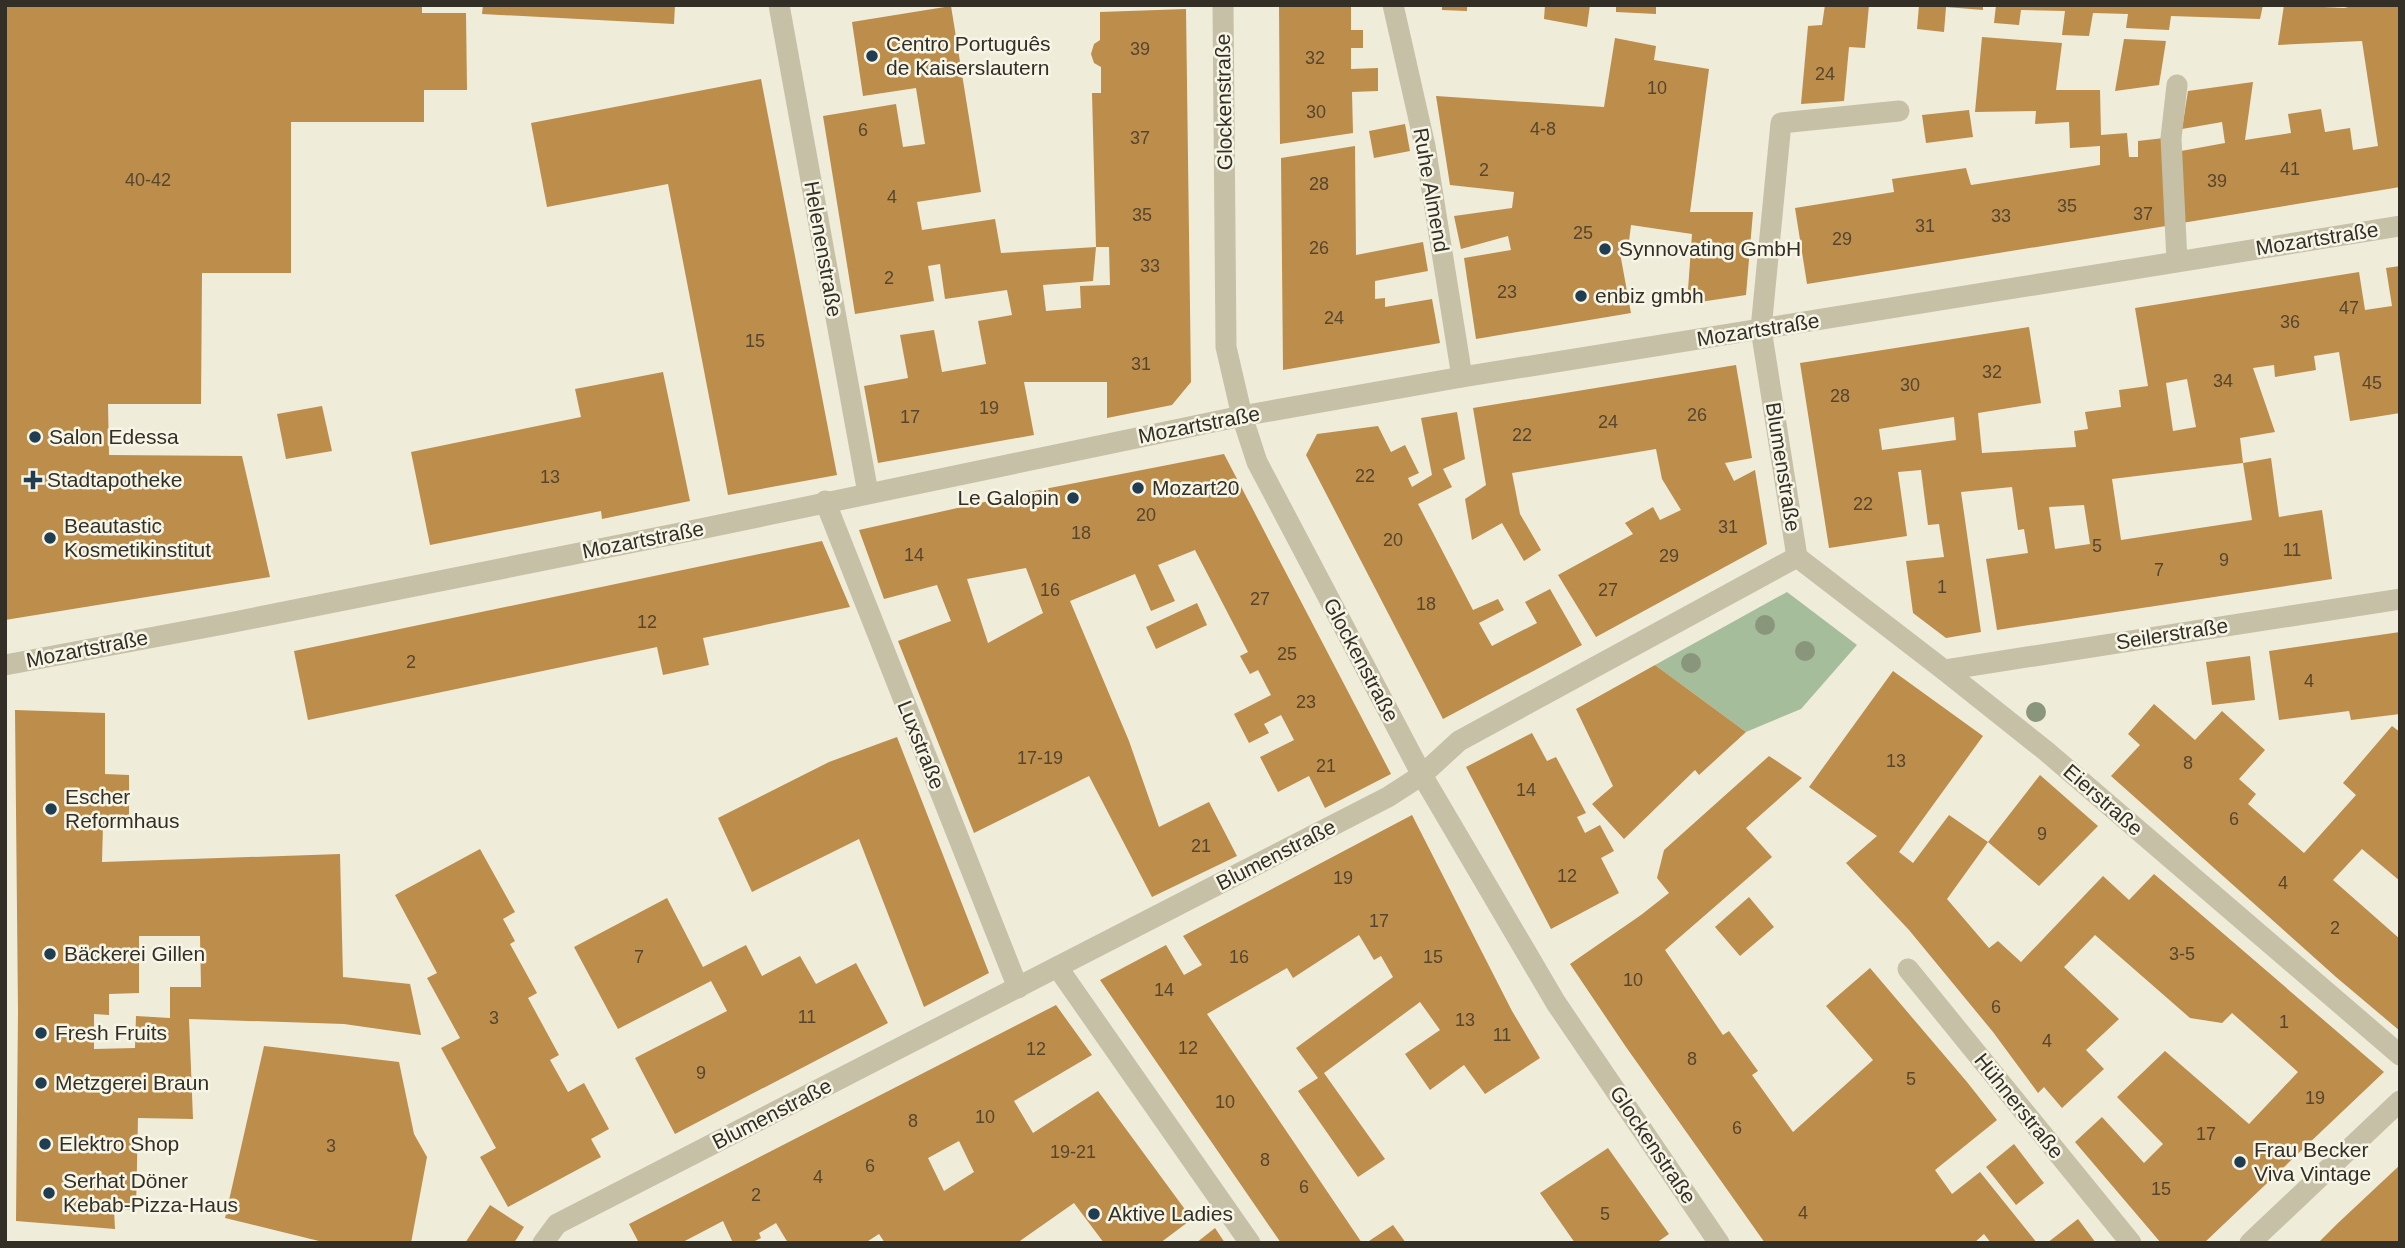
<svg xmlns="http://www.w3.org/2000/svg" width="2405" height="1248" font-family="Helvetica,sans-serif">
  <rect width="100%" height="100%" fill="#efecda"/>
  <polygon fill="#a6bd9b" points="1787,592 1857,645 1801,709 1746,732 1655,665"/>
  <g fill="#bd8d4b" fill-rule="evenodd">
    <polygon points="6,5 422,5 422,13 466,13 467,90 424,90 424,122 291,122 291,273 202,273 201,404 108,404 109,455 242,456 270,577 5,620"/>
    <polygon points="483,5 675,5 674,24 482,14"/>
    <polygon points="1279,5 1351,5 1351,30 1363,30 1363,48 1351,48 1351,69 1378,68 1378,91 1352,92 1353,133 1280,144"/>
    <polygon points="1442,5 1467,5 1467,11 1442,10"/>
    <polygon points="1545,5 1590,5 1587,27 1544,19"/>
    <polygon points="1616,5 1656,5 1656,14 1616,12"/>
    <polygon points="1825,5 1869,5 1865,48 1849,47 1844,101 1801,104 1808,26 1822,25"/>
    <polygon points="1919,5 1983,5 1983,10 1946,7 1944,32 1917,29"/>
    <polygon points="1996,5 2263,5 2260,19 2171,16 2169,30 2126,28 2128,14 2093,13 2089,36 2062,35 2065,11 2021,10 2019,25 1994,23"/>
    <polygon points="2284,5 2325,5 2324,7 2344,8 2357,5 2400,5 2400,187 2182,223 2181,151 2225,143 2222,122 2182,129 2188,91 2253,82 2245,140 2291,133 2288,114 2321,109 2325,132 2350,128 2353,150 2378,146 2362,41 2278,45"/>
    <polygon points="951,6 981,192 917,202 922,230 995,219 1001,253 1096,247 1093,281 1043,285 1046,311 1081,308 1080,286 1110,285 1109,247 1096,247 1092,93 1101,93 1101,67 1094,63 1091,54 1094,44 1100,40 1100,12 1186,9 1191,382 1172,405 1107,418 1107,382 1024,382 1034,435 878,463 864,386 908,378 900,335 934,330 942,372 986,364 978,321 1012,315 1007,290 945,299 940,264 928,266 934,301 855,314 823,116 896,104 903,147 925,144 916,88 863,96 852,22"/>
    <polygon points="1982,37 2062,43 2056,90 2100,90 2101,135 2127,133 2129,157 2138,157 2138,141 2164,138 2166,226 1807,284 1795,208 1894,192 1892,179 1966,168 1971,185 2100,165 2100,146 2070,148 2069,122 2035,124 2036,111 1975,112"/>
    <polygon points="1615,38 1656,46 1654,60 1709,69 1690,212 1753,212 1746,295 1687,304 1692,234 1631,225 1629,241 1618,242 1631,313 1476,339 1464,258 1511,250 1508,236 1461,249 1454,216 1512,208 1514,192 1450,185 1436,96 1604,107"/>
    <polygon points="2124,39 2166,41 2159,85 2115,91"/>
    <polygon points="761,79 837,475 728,495 668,184 547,207 531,123"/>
    <polygon points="1969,110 1973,137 1926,143 1922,115"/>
    <polygon points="1405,124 1410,151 1374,158 1369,131"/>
    <polygon points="1355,146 1356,255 1423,242 1428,271 1375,281 1375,299 1385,298 1385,307 1432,299 1440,343 1283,370 1281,158"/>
    <path d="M2400 266V413L2350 421 2339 352 2314 356 2316 370 2275 377 2274 365 2253 368 2275 432 2240 438 2243 463 2112 479 2121 540 2252 520 2243 463 2271 458 2279 517 2322 510 2332 579 1997 630 1986 559 2028 553 2024 529 2018 530 2012 487 1961 492 1981 632 1946 638 1913 613 1906 561 1944 557 1939 524 1928 525 1921 470 1898 472 1907 536 1829 548 1800 363 2029 327 2041 403 1978 413 1982 453 2076 447 2074 431 2088 429 2085 412 2121 407 2119 390 2148 386 2135 308 2359 272 2365 310 2392 306 2386 268ZM2187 379 2196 427 2173 431 2166 383ZM1954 417 1956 440 1882 450 1879 429ZM2084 505 2090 544 2055 549 2049 507Z"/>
    <polygon points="1736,365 1752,458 1725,463 1734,481 1755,470 1767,544 1596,637 1558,575 1633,534 1625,523 1653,507 1660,520 1681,510 1662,479 1656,449 1512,473 1520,514 1541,550 1524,561 1502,523 1472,540 1465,499 1486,485 1473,408"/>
    <polygon points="663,372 690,501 602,519 601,511 430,545 411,452 581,417 575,389"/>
    <polygon points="322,406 332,451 286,459 277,414"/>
    <polygon points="1457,412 1465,459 1443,469 1452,487 1418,504 1473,610 1498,599 1504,610 1479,623 1492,646 1537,623 1525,602 1550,589 1582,645 1443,719 1306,455 1317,434 1378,426 1391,452 1405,445 1419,473 1408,478 1412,487 1432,475 1421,418"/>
    <path d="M1224 454 1391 774 1325 808 1309 776 1278 792 1260 757 1294 740 1281 715 1264 724 1269 733 1249 743 1234 714 1271 695 1258 670 1250 674 1240 656 1248 652 1195 550 1158 565 1175 601 1151 611 1135 574 1070 601 1129 741 1159 827 1209 802 1237 856 1152 897 1089 776 974 833 898 641 951 621 937 585 884 599 859 530 1029 492ZM1026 568 1043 613 988 643 967 579Z"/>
    <polygon points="822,541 850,607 703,638 709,665 663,675 657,647 308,720 294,651"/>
    <polygon points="1197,603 1207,625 1156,649 1146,627"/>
    <polygon points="2400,632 2400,714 2351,720 2349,711 2279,720 2269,651"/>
    <polygon points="2250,656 2255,700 2212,705 2206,662"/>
    <polygon points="1655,665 1746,732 1699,775 1695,770 1624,839 1592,804 1613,786 1576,709"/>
    <polygon points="1893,671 1983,736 1899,852 1913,863 1949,815 1988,842 1947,899 1989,948 1998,941 2021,962 2103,876 2129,900 2154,874 2384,1072 2204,1243 2161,1243 2075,1142 2102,1117 2144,1163 2163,1144 2117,1097 2165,1051 2249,1124 2298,1072 2232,1013 2222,1023 2190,1018 2095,935 2064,967 2119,1019 2086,1050 2104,1069 2062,1108 2044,1087 2038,1093 1993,1032 1909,930 1846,863 1877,836 1809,787"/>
    <polygon points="2154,704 2195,740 2222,711 2265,750 2239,779 2256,794 2248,804 2304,853 2356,795 2343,783 2392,726 2400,732 2400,881 2362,849 2333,880 2400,939 2400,1031 2336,977 2111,776 2140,745 2128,734"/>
    <path d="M15 710 105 713V774L129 775V825H103L102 862 340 854 343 977 410 984 421 1035 344 1024 189 1019 193 1119 138 1118 136 1210 114 1209 115 1229 16 1221 18 1011ZM139 936H200L201 987H170V1018L136 1016 135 1048 94 1049V1014L109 1015V994L139 993Z"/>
    <polygon points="1532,733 1547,761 1556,757 1586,813 1577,817 1585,833 1600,825 1614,851 1601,858 1619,893 1551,929 1466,767"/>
    <polygon points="897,737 989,973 924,1007 859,839 752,892 718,818 829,762"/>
    <polygon points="1769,756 1802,778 1746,828 1772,857 1665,950 1723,1035 1729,1031 1758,1071 1752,1075 1793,1132 1873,1060 1826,1006 1870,968 1967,1082 1997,1120 1935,1170 1952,1194 1980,1172 2037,1243 1991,1243 1984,1234 1974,1243 1765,1243 1626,1047 1570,964 1641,915 1669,893 1657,878 1664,850"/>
    <polygon points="2040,775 2098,826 2039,886 1988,842"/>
    <polygon points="1412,815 1512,1011 1540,1058 1485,1094 1464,1065 1430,1090 1405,1054 1440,1030 1420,1002 1324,1073 1385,1159 1358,1177 1298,1091 1318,1078 1296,1048 1393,977 1381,956 1374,960 1359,935 1293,978 1287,968 1207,1014 1362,1243 1281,1243 1100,980 1166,945 1184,975 1202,965 1183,936"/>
    <polygon points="480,849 515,912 503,919 515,941 510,944 537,993 528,998 559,1055 550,1060 568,1092 584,1083 609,1129 591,1139 601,1157 508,1207 480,1157 496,1148 441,1048 460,1038 427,978 437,973 395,895"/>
    <polygon points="1749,897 1774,927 1740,956 1715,927"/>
    <polygon points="667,898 703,967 746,945 762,976 800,956 816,984 856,963 888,1023 675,1134 635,1058 727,1011 711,981 618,1029 574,947"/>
    <path d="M1056 1005 1092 1055 1014 1101 1033 1133 1098 1091 1192 1219 1160 1243H1104L1074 1203 1017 1243H885L879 1234 865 1243H788L776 1223 759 1233 761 1238 751 1243H733L723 1221 681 1243H639L629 1224ZM959 1141 974 1172 944 1191 928 1158Z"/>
    <polygon points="264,1046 399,1062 414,1134 427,1157 411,1243 327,1243 225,1218"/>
    <polygon points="2014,1144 2044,1183 2016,1205 1986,1167"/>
    <polygon points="1608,1148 1669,1234 1656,1243 1575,1243 1540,1193"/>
    <polygon points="2400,1165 2400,1243 2318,1243 2337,1224"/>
    <polygon points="490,1205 524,1227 514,1243 465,1243"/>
    <polygon points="2078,1219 2096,1243 2047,1243"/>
    <polygon points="1393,1225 1406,1243 1366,1243"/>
    <polygon points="1215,1228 1225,1243 1196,1243"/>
  </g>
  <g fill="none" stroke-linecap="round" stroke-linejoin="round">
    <g stroke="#c6c0a7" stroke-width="21">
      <polyline points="779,5 868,493"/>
      <polyline points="1223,5 1226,347 1242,416 1257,462 1422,775 1556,1003 1719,1243"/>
      <polyline points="1393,5 1425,146 1462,377"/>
      <polyline points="2177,85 2171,138 2177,261"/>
      <polyline points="825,501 1018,988"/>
      <polyline points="1797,557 1944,670 2046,751 2400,1055"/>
      <polyline points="1797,557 1761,329 1781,123 1899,111"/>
      <polyline points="5,665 224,624 705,528 1242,416 1462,377 2400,226"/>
      <polyline points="1944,670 2400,599"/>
      <polyline points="1058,968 1250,1243"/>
      <polyline points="1908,969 2131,1243"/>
      <polyline points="543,1243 557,1224 1388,797 1422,775 1459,741 1797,557"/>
      <polyline points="2250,1243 2400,1101"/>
    </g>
  </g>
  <g fill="#8a967b">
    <circle cx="1765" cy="625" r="10"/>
    <circle cx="1805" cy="651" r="10"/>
    <circle cx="1691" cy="663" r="10"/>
    <circle cx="2036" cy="712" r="10"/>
  </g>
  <g fill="#203d51" stroke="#f7f5e6" stroke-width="2.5">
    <circle cx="872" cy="56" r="7"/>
    <circle cx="1605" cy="249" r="7"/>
    <circle cx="1581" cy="296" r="7"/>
    <circle cx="35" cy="437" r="7"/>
    <path d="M29.5 469.5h7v7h7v7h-7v7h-7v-7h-7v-7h7z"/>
    <circle cx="1138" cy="488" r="7"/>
    <circle cx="1073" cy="498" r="7"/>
    <circle cx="50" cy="538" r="7"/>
    <circle cx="51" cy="809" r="7"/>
    <circle cx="50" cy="954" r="7"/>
    <circle cx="41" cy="1033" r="7"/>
    <circle cx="41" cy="1083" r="7"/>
    <circle cx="45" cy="1144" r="7"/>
    <circle cx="2240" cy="1162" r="7"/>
    <circle cx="49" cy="1193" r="7"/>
    <circle cx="1094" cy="1214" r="7"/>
  </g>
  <g text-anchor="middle" stroke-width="5" stroke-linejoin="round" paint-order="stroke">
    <g font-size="18" fill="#564630">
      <text x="1140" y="55">39</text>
      <text x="1315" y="64">32</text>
      <text x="1825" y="80">24</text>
      <text x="1657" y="94">10</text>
      <text x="1316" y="118">30</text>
      <text x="1543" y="135">4-8</text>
      <text x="863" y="136">6</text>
      <text x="1140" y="144">37</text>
      <text x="2290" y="175">41</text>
      <text x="1484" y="176">2</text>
      <text x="148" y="186">40-42</text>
      <text x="2217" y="187">39</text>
      <text x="1319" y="190">28</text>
      <text x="892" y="203">4</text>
      <text x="2067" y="212">35</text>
      <text x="2143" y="220">37</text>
      <text x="1142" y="221">35</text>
      <text x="2001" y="222">33</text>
      <text x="1925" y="232">31</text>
      <text x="1583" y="239">25</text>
      <text x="1842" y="245">29</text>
      <text x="1319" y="254">26</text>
      <text x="1150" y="272">33</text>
      <text x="889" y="284">2</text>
      <text x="1507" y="298">23</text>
      <text x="2349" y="314">47</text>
      <text x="1334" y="324">24</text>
      <text x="2290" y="328">36</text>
      <text x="755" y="347">15</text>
      <text x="1141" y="370">31</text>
      <text x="1992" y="378">32</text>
      <text x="2223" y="387">34</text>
      <text x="2372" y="389">45</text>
      <text x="1910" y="391">30</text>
      <text x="1840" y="402">28</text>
      <text x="989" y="414">19</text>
      <text x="1697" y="421">26</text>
      <text x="910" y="423">17</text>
      <text x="1608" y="428">24</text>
      <text x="1522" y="441">22</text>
      <text x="1365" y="482">22</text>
      <text x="550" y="483">13</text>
      <text x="1863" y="510">22</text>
      <text x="1146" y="521">20</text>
      <text x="1728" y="533">31</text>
      <text x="1081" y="539">18</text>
      <text x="1393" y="546">20</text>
      <text x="2097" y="552">5</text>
      <text x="2292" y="556">11</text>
      <text x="914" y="561">14</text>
      <text x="1669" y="562">29</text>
      <text x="2224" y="566">9</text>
      <text x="2159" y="576">7</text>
      <text x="1942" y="593">1</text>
      <text x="1050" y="596">16</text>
      <text x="1608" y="596">27</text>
      <text x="1260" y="605">27</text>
      <text x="1426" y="610">18</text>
      <text x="647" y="628">12</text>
      <text x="1287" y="660">25</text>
      <text x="411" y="668">2</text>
      <text x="2309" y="687">4</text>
      <text x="1306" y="708">23</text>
      <text x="1040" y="764">17-19</text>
      <text x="1896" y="767">13</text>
      <text x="2188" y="769">8</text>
      <text x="1326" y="772">21</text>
      <text x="1526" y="796">14</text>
      <text x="2234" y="825">6</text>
      <text x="2042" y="840">9</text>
      <text x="1201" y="852">21</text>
      <text x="1567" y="882">12</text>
      <text x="1343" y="884">19</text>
      <text x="2283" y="889">4</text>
      <text x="1379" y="927">17</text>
      <text x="2335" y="934">2</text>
      <text x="2182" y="960">3-5</text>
      <text x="639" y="963">7</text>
      <text x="1239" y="963">16</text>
      <text x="1433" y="963">15</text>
      <text x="1633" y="986">10</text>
      <text x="1164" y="996">14</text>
      <text x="1996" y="1013">6</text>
      <text x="807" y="1023">11</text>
      <text x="494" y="1024">3</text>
      <text x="1465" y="1026">13</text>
      <text x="2284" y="1028">1</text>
      <text x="1502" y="1041">11</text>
      <text x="2047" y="1047">4</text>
      <text x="1188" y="1054">12</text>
      <text x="1036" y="1055">12</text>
      <text x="1692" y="1065">8</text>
      <text x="701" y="1079">9</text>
      <text x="1911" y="1085">5</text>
      <text x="2315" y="1104">19</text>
      <text x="1225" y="1108">10</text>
      <text x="985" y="1123">10</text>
      <text x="913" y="1127">8</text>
      <text x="1737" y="1134">6</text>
      <text x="2206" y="1140">17</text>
      <text x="331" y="1152">3</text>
      <text x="1073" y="1158">19-21</text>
      <text x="1265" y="1166">8</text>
      <text x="870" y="1172">6</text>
      <text x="818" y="1183">4</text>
      <text x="1304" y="1193">6</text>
      <text x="2161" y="1195">15</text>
      <text x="756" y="1201">2</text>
      <text x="1803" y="1219">4</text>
      <text x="1605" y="1220">5</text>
    </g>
    <g font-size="21" fill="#332f27" stroke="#f7f5e6" text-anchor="start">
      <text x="886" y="51">Centro Português<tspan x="886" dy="24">de Kaiserslautern</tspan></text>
      <text x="1619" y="256">Synnovating GmbH</text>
      <text x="1595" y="303">enbiz gmbh</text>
      <text x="49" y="444">Salon Edessa</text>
      <text x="47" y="487">Stadtapotheke</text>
      <text x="1152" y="495">Mozart20</text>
      <text x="1059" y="505" text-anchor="end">Le Galopin</text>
      <text x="64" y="533">Beautastic<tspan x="64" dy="24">Kosmetikinstitut</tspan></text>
      <text x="65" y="804">Escher<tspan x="65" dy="24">Reformhaus</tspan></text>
      <text x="64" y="961">Bäckerei Gillen</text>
      <text x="55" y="1040">Fresh Fruits</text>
      <text x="55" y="1090">Metzgerei Braun</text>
      <text x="59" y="1151">Elektro Shop</text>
      <text x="2254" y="1157">Frau Becker<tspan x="2254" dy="24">Viva Vintage</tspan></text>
      <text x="63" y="1188">Serhat Döner<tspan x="63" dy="24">Kebab-Pizza-Haus</tspan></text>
      <text x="1108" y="1221">Aktive Ladies</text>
    </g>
    <g font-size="21" fill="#332f27" stroke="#f7f5e6">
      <text transform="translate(1224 102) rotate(-91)" y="7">Glockenstraße</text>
      <text transform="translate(1431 190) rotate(80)" y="7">Ruhe Almend</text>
      <text transform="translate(2317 239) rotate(-9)" y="7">Mozartstraße</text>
      <text transform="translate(823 249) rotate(80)" y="7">Helenenstraße</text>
      <text transform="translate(1758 330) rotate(-9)" y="7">Mozartstraße</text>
      <text transform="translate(1199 425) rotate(-11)" y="7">Mozartstraße</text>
      <text transform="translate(1783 467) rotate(81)" y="7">Blumenstraße</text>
      <text transform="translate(643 540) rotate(-11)" y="7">Mozartstraße</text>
      <text transform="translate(2172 634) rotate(-9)" y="7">Seilerstraße</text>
      <text transform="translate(87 649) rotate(-11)" y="7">Mozartstraße</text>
      <text transform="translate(1361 660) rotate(62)" y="7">Glockenstraße</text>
      <text transform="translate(921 745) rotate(68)" y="7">Luxstraße</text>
      <text transform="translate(2103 800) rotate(41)" y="7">Eierstraße</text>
      <text transform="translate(1276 855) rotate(-27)" y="7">Blumenstraße</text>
      <text transform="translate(2019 1106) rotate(51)" y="7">Hühnerstraße</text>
      <text transform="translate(772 1114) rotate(-27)" y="7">Blumenstraße</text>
      <text transform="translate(1653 1145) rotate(56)" y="7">Glockenstraße</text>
    </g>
  </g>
  <rect width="2405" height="1248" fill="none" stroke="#332f27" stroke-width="14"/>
</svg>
